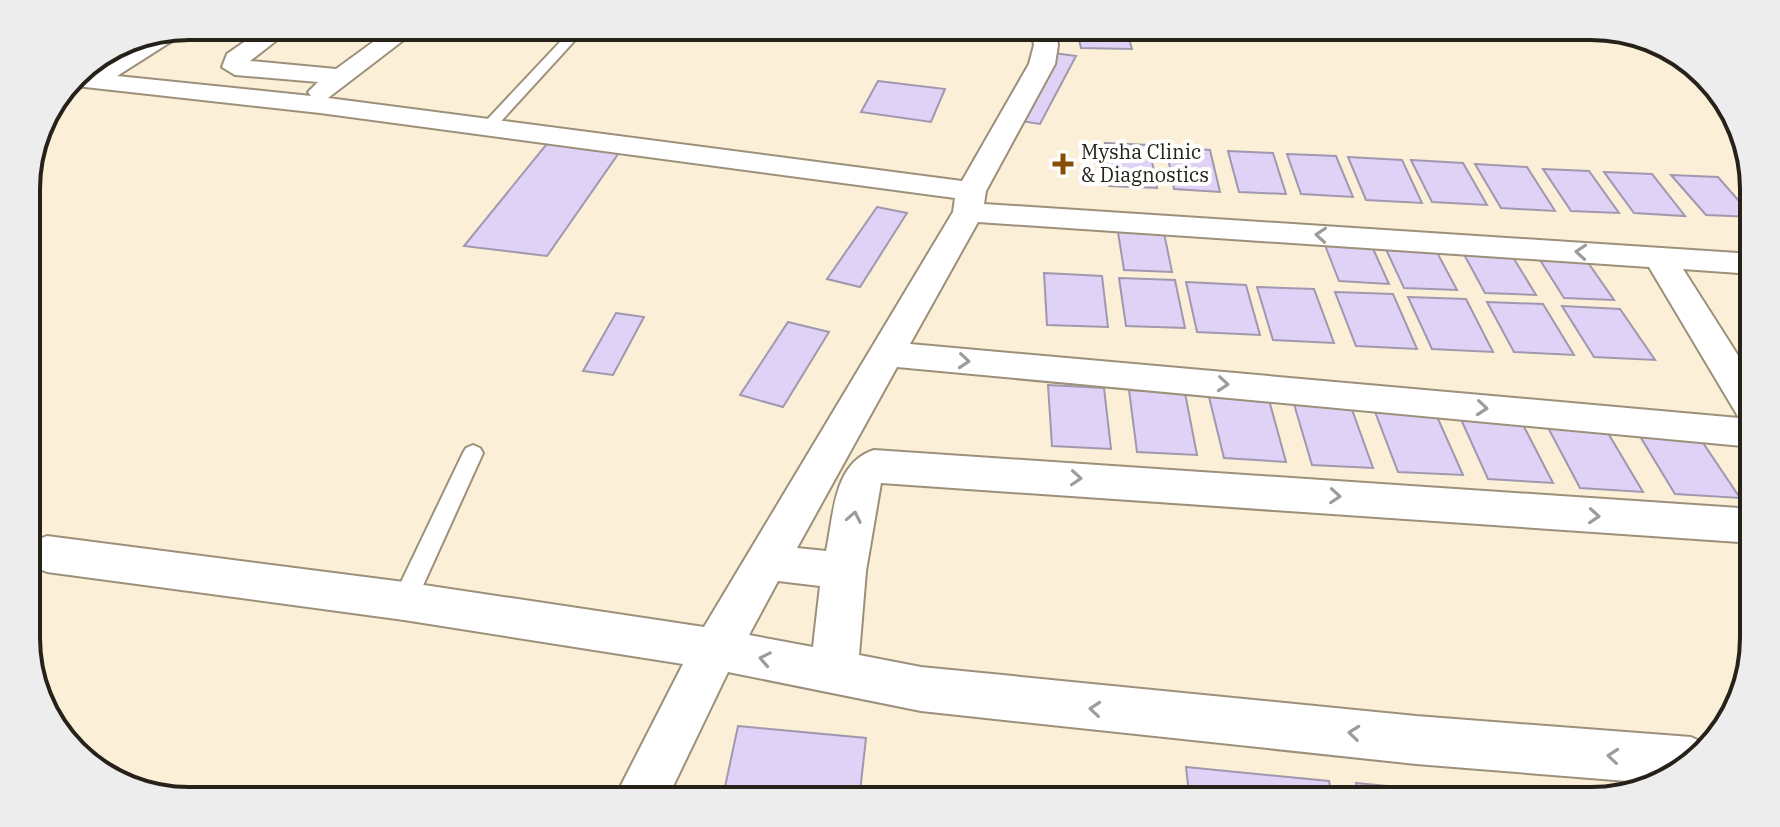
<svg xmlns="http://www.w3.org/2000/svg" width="1780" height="827" font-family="'IBM Plex Serif',serif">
  <rect width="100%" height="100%" fill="#fbefd8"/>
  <g fill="#dfd2f6" stroke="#a098ae" stroke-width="2">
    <polygon points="1076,26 1125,26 1132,49 1081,48"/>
    <polygon points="1054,53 1076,56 1040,124 1015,120"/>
    <polygon points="878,81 945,89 931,122 861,112"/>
    <polygon points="550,140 623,147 547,256 464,246"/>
    <polygon points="1105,143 1149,145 1157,188 1109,186"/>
    <polygon points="1166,147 1210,150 1220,192 1174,189"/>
    <polygon points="1228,151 1273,153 1286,194 1239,192"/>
    <polygon points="1287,154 1336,156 1353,197 1301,194"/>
    <polygon points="1348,157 1402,160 1422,203 1366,200"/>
    <polygon points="1411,160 1463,163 1487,205 1432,202"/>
    <polygon points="1475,164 1527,167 1555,211 1501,208"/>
    <polygon points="1543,169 1589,171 1619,213 1571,211"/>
    <polygon points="1604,172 1652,174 1685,216 1634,213"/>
    <polygon points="1671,175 1718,177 1753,217 1706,215"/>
    <polygon points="877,207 907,213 860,287 827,279"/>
    <polygon points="1117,226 1163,228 1172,272 1124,270"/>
    <polygon points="1323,240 1370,242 1389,284 1339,281"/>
    <polygon points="1383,243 1433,245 1457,290 1404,288"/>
    <polygon points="1460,247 1508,249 1536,295 1485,293"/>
    <polygon points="1535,252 1582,254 1614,300 1564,298"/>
    <polygon points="1044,273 1102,276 1108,327 1047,325"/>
    <polygon points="1119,278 1175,280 1185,328 1126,326"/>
    <polygon points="1186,282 1246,285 1260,335 1197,332"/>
    <polygon points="1257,287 1314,289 1334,343 1273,340"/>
    <polygon points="1335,292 1393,294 1417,349 1356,346"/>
    <polygon points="1408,297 1466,299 1493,352 1432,349"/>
    <polygon points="1487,302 1543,304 1574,355 1514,352"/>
    <polygon points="1562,306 1620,309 1655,360 1594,357"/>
    <polygon points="616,313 644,317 613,375 583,371"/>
    <polygon points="788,322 829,332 783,407 740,395"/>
    <polygon points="1048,385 1104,388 1111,449 1052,446"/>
    <polygon points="1129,390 1185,393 1197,455 1137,452"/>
    <polygon points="1209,397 1269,400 1286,462 1224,458"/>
    <polygon points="1294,404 1351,407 1373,468 1312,465"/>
    <polygon points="1374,409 1435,412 1463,475 1398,472"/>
    <polygon points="1459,415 1519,417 1553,483 1488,479"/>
    <polygon points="1544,420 1602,423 1643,492 1580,488"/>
    <polygon points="1635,428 1695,431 1740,498 1675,494"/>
    <polygon points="738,726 866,738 859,801 722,801"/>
    <polygon points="1186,767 1329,781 1333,801 1190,801"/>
    <polygon points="1356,783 1502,797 1504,801 1360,801"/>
  </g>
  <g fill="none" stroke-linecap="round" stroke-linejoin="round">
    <defs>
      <g id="service">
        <polygon points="575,26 588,26 493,130 483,130 483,124"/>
        <polygon points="473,445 480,448 483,453 416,601 412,608 404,611 396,608 392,601 463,453 466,448"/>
      </g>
      <g id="minor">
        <path d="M267 26H295L250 61 336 69 395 26H422L328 98 962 181 1029 64 1034 45 1030 26H1054L1058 45 1055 64 986 191 984 204 1753 254V274L1683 269 1753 379V447L897 367 797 548 826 551C834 515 833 463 874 450L1754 509V543L881 483 866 571 859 655 921 667 1416 716 1691 737 1706 744 1682 773 1652 783 1416 764 921 711 728 672 666 801H613L683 664 404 620 47 572 32 566 27 550 32 542 47 536 404 582 704 627 953 212 955 198 320 113 67 85 77 72 87 73 151 34 185 27 183 34 117 76 311 96 308 92 318 82 235 75 222 67 227 54ZM978 222 1649 267 1739 418 910 344ZM778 581 820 586 813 647 749 635Z"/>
        <polygon points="1521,26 1591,26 1619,32 1608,37 1533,33"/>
      </g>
    </defs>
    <use href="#service" stroke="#9c907b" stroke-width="4"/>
    <use href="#minor" stroke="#9c907b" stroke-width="4"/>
    <use href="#service" fill="#fff" fill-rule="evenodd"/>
    <use href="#minor" fill="#fff" fill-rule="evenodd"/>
  </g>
  <defs><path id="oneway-chevron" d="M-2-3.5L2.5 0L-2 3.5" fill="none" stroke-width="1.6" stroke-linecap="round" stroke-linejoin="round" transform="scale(2)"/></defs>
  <g stroke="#9d9c98">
    <use href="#oneway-chevron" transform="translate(1321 235) rotate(-176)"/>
    <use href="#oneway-chevron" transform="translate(1581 252) rotate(-176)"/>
    <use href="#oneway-chevron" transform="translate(964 361) rotate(5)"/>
    <use href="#oneway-chevron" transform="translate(1223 384) rotate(5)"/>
    <use href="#oneway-chevron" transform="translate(1482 408) rotate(5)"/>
    <use href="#oneway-chevron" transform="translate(1076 478) rotate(4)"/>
    <use href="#oneway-chevron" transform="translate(1335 496) rotate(4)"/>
    <use href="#oneway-chevron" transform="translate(1594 516) rotate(4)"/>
    <use href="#oneway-chevron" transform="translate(854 517) rotate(-79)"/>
    <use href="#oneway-chevron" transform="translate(765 659) rotate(-169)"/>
    <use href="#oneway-chevron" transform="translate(1095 709) rotate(-175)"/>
    <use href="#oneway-chevron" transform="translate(1354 733) rotate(-174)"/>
    <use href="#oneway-chevron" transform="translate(1613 756) rotate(-175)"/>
  </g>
  <path fill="#884e04" stroke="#fff" stroke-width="3" d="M1059 152h8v8h8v8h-8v8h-8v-8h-8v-8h8z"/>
  <g text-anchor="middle" stroke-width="8" stroke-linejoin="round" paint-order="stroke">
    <g font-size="20" fill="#262219" stroke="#fff" text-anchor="start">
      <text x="1081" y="159">Mysha Clinic<tspan x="1081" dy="23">&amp; Diagnostics</tspan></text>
    </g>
  </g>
  <path d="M0 0H1780V827H0ZM189 40H1591A149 149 0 0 1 1740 189V638A149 149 0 0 1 1591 787H189A149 149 0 0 1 40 638V189A149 149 0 0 1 189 40Z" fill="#eeeded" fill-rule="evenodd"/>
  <path fill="none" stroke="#262219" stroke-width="4" d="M189 40H1591A149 149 0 0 1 1740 189V638A149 149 0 0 1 1591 787H189A149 149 0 0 1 40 638V189A149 149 0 0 1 189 40Z"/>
</svg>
